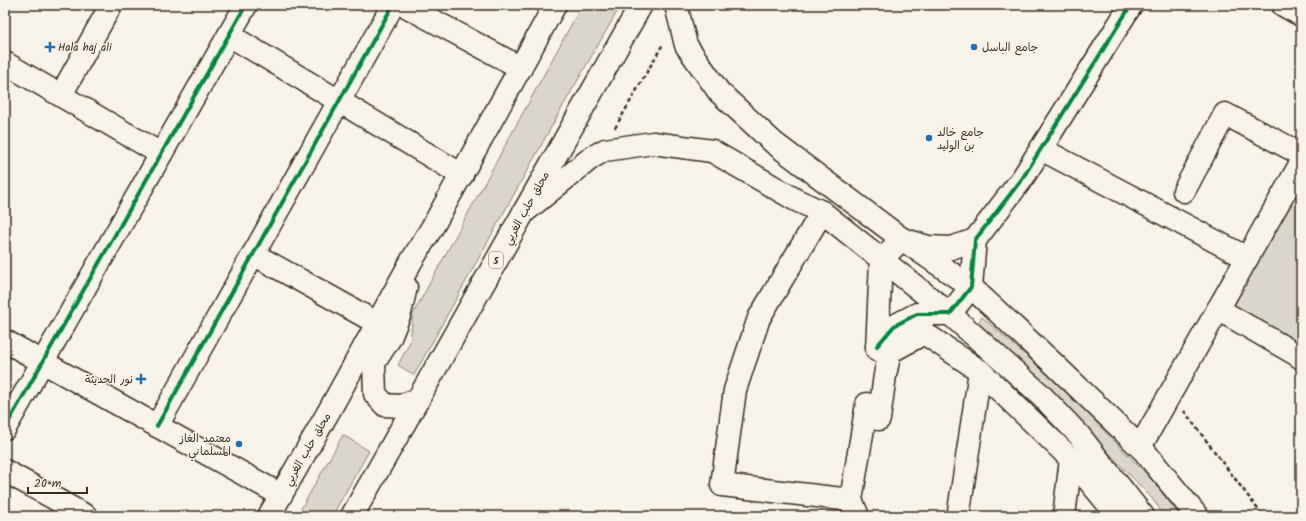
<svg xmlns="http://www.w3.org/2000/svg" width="1306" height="521" font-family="Kalam,'Playpen Sans Arabic',sans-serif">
  <rect width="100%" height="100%" fill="#f7f3e8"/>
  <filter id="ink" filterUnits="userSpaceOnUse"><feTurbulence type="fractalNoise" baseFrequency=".025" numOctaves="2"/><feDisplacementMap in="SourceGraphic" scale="8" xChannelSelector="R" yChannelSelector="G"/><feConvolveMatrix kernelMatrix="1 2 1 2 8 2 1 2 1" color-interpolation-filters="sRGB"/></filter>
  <g filter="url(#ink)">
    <g fill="#dbd6cb" stroke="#8b8074">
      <polygon points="582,5 621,5 564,104 414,375 398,365 410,342 413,314"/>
      <polygon points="1301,181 1301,354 1230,312"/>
      <polygon points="982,317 1062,387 1153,481 1180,516 1165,516 1150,496 1051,393 976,326"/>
      <polygon points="343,435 369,451 332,516 297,516"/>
    </g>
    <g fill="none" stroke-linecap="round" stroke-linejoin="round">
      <defs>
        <g id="minor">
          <polyline points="404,5 521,68"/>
          <polyline points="1283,5 1301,15"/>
          <polyline points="229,35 462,175"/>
          <polyline points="5,63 161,154"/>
          <polyline points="61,95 111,5"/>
          <polyline points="1041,149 1247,258"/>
          <polyline points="1184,191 1225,114 1301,154"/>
          <polyline points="822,212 759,318 735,390 722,485 851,500"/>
          <polyline points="253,254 377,323"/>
          <polyline points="1218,309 1299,356 1301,358"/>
          <polyline points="5,341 281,495"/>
          <polyline points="877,346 894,326 917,314 950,314 971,287 975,240 1022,179 1131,5"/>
          <polyline points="877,350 881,260 902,239 928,247 951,248 975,240"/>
          <polyline points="865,417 879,419 885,375 890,352 924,333 980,371 1071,459 1118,516"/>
          <polyline points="157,426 393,5"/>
          <polyline points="5,428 246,5"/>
          <polyline points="1140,447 1301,163"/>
          <polyline points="5,471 86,516"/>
          <polyline points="959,511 980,371"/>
          <polyline points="858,516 851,500 867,404"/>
          <polyline points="1064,516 1071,459"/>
        </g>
        <g id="secondary">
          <polyline points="676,5 686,45 719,92 774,143 902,239 971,287 1055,365 1144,451 1197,516"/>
          <polyline points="524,212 591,158 605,150 653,143 712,151 796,200 822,212 950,314 1041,395 1079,435 1143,516"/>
        </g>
        <g id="trunk">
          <polyline points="406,287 400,313 390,338 374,363 375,394 385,405 400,406 419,399"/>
          <polyline points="269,516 329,411 412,260 433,226 555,5"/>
          <polyline points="352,516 641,5"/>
        </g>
      </defs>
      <use href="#minor" stroke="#3b2a1e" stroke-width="25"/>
      <use href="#secondary" stroke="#3b2a1e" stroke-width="25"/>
      <use href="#trunk" stroke="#3b2a1e" stroke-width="25"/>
      <g stroke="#3b2a1e" stroke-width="2.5" stroke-dasharray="4 3" stroke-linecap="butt">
        <polyline points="615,128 663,44"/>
        <polyline points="1184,411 1263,516"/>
      </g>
      <use href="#minor" stroke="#f7f3e8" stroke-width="22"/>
      <use href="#secondary" stroke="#f7f3e8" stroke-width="22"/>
      <use href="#trunk" stroke="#f7f3e8" stroke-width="22"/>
      <defs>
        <g id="cycleway">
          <polyline points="877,346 894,326 917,314 950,314 971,287 975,240 1022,179 1131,5"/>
          <polyline points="157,426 393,5"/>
          <polyline points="5,428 246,5"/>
        </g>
      </defs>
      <use href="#cycleway" stroke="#f7f3e8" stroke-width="6"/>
      <use href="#cycleway" stroke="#00873e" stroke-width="4"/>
    </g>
  </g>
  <g fill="#1f6fb2" stroke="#f7f3e8" stroke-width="1.5">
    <path d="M48 41h4v4h4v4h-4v4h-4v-4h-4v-4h4z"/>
    <circle cx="974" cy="47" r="4"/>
    <circle cx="929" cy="138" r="4"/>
    <path d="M139 373h4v4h4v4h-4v4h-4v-4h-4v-4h4z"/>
    <circle cx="239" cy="444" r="4"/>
  </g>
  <g text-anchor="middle" stroke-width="3" stroke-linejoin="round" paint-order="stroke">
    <rect fill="#f7f3e8" stroke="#73665b" stroke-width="1" x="489" y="252" width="14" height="16" rx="3"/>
    <g font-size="10" font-weight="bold" fill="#3b2a1e">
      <text x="496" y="264">5</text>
    </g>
    <g font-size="11" fill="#3b2a1e" stroke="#f7f3e8" text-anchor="start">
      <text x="58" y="51">Hala haj ali</text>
      <text x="982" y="51">جامع الباسل</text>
      <text x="937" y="136">جامع خالد<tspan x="937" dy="13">بن الوليد</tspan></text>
      <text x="133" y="383" text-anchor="end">نور الحديثة</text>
      <text x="231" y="442" text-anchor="end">معتمد الغاز<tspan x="231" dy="13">المسلماني</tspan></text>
    </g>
    <g font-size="11" fill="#3b2a1e" stroke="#f7f3e8">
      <text transform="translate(526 208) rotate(-61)" y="4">محلق حلب الغربي</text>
      <text transform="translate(307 449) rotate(-60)" y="4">محلق حلب الغربي</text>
    </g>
  </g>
  <rect width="1306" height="521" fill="none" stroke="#f7f3e8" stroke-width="20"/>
  <rect x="10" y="10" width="1286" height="501" fill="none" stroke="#3b2a1e" stroke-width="1.5" filter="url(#ink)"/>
  <path d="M28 487v6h59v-6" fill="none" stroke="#3b2a1e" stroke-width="2"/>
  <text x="34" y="487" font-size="12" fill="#3b2a1e" stroke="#f7f3e8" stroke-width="3" paint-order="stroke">20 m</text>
</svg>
